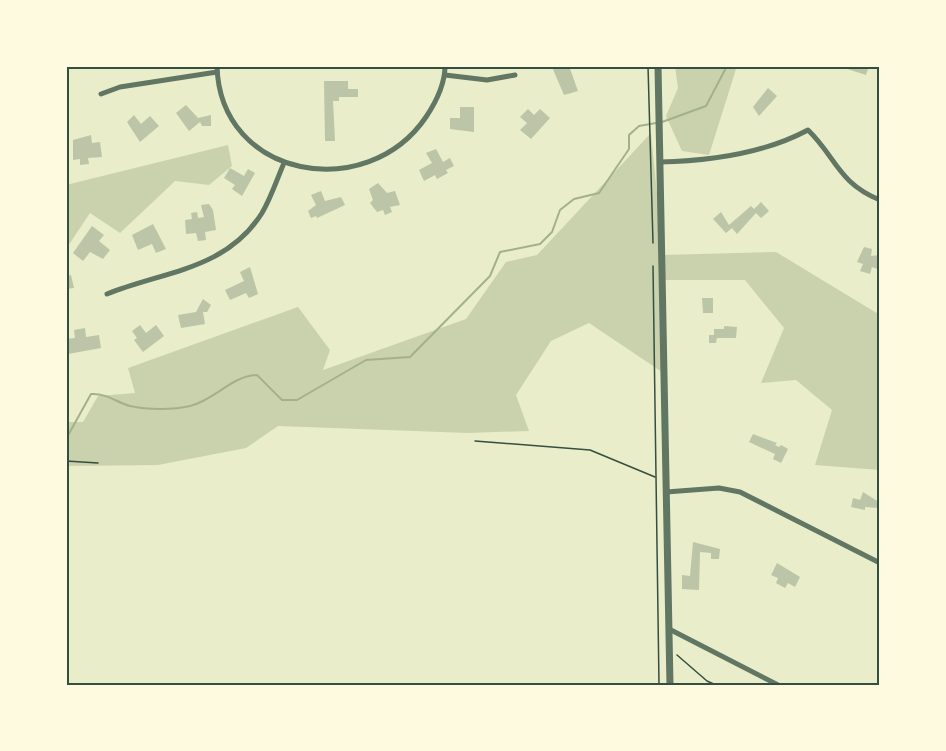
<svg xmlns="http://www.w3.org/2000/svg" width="946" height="751" font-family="Poppins,sans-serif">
  <rect width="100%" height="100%" fill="#e9edc9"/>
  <g fill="#cad2ad">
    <polygon points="675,66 737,66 709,155 682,151 666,116 678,88"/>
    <polygon points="651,133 663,255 776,252 880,315 880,470 815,465 832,410 796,380 761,383 784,328 745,280 664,280 665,374 589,323 551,341 516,395 529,431 468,433 278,426 246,448 158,465 66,466 66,395 68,422 83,422 98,396 135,393 128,368 298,307 330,350 323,370 466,319 506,262 537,255"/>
    <polygon points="228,145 232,166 209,185 175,181 120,233 90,213 66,249 66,185"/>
  </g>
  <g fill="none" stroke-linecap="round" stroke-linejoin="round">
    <g stroke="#a3b18a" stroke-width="2">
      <polyline points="662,122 706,106 727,66"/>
      <path d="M66 439 91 394C106 393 116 402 130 406 147 410 174 410 190 406 215 400 231 376 257 375L282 400H297L366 360 410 357 490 276 500 252 540 244 552 232 560 210 574 199 599 193 629 149V135L639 126 656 123"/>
    </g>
  </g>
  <g fill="#bcc5a7">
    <polygon points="569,66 578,91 564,95 552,67"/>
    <polygon points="838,66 869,66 866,75"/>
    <polygon points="324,81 348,81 348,89 358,89 358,97 339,97 339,101 333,101 335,141 325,141"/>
    <polygon points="768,88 777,96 759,116 753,107"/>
    <polygon points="186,105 198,118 211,115 211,126 202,126 200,122 189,131 176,113"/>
    <polygon points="460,107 474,107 474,132 450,129 450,118 460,118"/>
    <polygon points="528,109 534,115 540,109 550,118 531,139 520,130 527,123 520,117"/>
    <polygon points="134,115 141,124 150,116 159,126 140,142 127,122"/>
    <polygon points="91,135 92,143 100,142 102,157 88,158 89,164 80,165 80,159 73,160 73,140"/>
    <polygon points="436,149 443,162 450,158 454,166 446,170 448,173 437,179 435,175 424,181 419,170 432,163 426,153"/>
    <polygon points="230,168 244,176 248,169 255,173 242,196 232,189 235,185 224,178"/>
    <polygon points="378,183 387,193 395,191 400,205 390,207 392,212 385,215 383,210 377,212 370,203 373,200 369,189"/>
    <polygon points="321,191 325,201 341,197 345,205 317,218 316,216 311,218 308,211 316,205 311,195"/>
    <polygon points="761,202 769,211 761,218 756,213 737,234 732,228 726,233 713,219 721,212 729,225 751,206 754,209"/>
    <polygon points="209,204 213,210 216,230 205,232 206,240 198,241 196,233 186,234 185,220 192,219 191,213 197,212 198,218 204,217 201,205"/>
    <polygon points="153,224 166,249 156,253 152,244 138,250 132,235"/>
    <polygon points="92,226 104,235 99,241 110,250 103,259 90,252 83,261 73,253"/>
    <polygon points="864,247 872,249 871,256 880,255 880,270 872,267 870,274 860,271 863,264 857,262"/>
    <polygon points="250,267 258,294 249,298 246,293 230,300 225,290 244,281 240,272"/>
    <polygon points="71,275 74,288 66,289 66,276"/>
    <polygon points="702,298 713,298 713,313 703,313"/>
    <polygon points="203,299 211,305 207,312 203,312 205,324 181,328 178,315 196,312"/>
    <polygon points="140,325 146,333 156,325 164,336 143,352 134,340 137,338 132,331"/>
    <polygon points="724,326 737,327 736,338 717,338 716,343 709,343 709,335 714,335 714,329 724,329"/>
    <polygon points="85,328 86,337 99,335 101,348 68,354 66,339 75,338 74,330"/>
    <polygon points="753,434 777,443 775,445 779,447 781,445 788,449 781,463 773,459 775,454 749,442"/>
    <polygon points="863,492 879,502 878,508 865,507 865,510 851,507 853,498 860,500"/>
    <polygon points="693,542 720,549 719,559 711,559 711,553 700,552 699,590 682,589 682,575 690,576"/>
    <polygon points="777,563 800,577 795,587 788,583 785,588 776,583 778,578 771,575"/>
  </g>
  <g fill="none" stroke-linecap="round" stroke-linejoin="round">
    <g stroke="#344e41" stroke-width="1.5">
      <polyline points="648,66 653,243"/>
      <polyline points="653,266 659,685"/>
      <polyline points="475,441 590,450 655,477"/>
      <polyline points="66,461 98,463"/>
      <polyline points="677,655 707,681 716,685"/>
    </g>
    <g stroke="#617663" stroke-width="5">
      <path d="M217 66C220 179 367 204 426 117 436 102 445 84 445 66"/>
      <polyline points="445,75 487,80 515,75"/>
      <polyline points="101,94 120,87 217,72"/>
      <path d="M660 162C711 161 763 154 808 130 836 157 838 183 880 200"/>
      <path d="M107 294C164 271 226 270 262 213 271 198 277 179 284 163"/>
      <polyline points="666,492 719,488 740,492 880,563"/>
      <polyline points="669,629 778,685"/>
    </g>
    <polyline stroke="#617663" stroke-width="7" points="658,66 670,685"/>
  </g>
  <rect width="946" height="751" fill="none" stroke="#fefae0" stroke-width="135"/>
  <rect x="68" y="68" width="810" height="616" fill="none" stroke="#344e41" stroke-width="2"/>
</svg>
